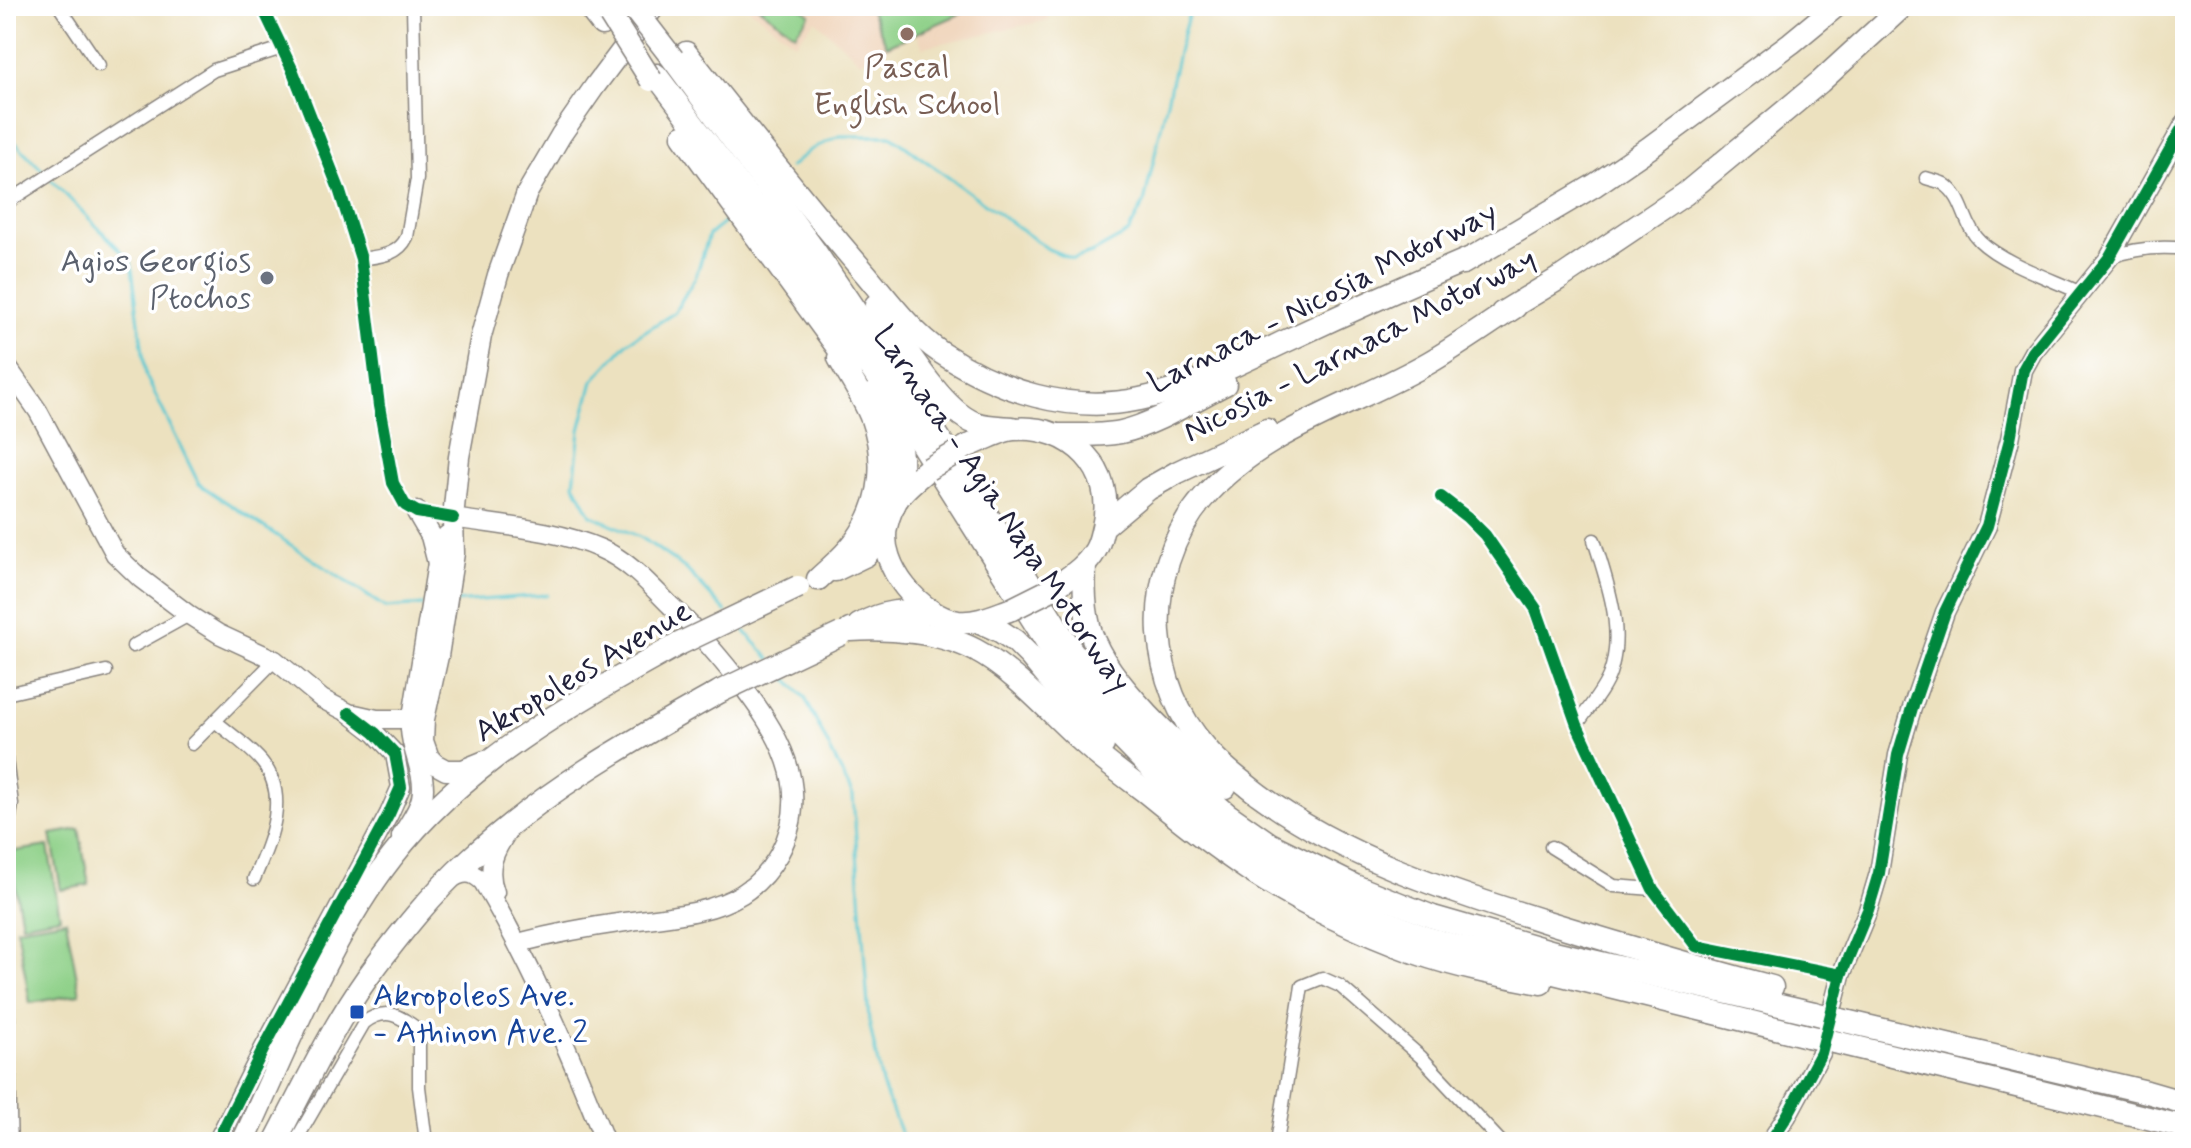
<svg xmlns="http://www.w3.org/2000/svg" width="2191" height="1148" font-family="Mynerve,sans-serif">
  <rect width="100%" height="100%" fill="#fff"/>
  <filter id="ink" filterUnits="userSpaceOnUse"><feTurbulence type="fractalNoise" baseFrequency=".0125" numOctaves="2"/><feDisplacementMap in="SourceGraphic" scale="16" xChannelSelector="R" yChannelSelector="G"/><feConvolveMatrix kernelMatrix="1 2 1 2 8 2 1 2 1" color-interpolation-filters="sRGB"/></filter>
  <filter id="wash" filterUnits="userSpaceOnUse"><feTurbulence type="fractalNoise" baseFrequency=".006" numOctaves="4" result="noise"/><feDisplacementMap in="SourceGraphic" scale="32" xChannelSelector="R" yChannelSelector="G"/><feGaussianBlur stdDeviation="1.8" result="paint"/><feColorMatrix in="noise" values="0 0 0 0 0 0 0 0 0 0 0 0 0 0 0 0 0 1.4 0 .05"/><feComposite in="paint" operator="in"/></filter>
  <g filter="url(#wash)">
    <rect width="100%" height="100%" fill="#ece1bf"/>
    <polygon fill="#f0d5bc" points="746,6 1045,6 1049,20 923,47 917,35 860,61 815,20 795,43"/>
    <g fill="#8ed088" stroke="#587962" stroke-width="2">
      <polygon points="757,6 799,6 810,14 795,34"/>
      <polygon points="869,6 978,6 887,46"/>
      <polygon points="79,829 89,885 61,890 51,834"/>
      <polygon points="48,846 60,917 22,924 9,852"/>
      <polygon points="66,920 80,994 30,1003 17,928"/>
    </g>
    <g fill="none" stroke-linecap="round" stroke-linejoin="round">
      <g stroke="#5bc8d1" stroke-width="3">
        <polyline points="6,133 45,173"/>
        <polyline points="790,167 810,150 840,136 891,136 1048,249 1073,259 1094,252 1128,233 1144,203 1179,48 1191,6"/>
        <polyline points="50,179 131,261 146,376 199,484 386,608 423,605"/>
        <polyline points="454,602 547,595"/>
        <polyline points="726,612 686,569 642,538 591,515 574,484 580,430 593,381 628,342 674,313 696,276 709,235 732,216"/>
        <polyline points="740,626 770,659"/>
        <polyline points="780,671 805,698 853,796 869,1021 882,1084 904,1142"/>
      </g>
    </g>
  </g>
  <g filter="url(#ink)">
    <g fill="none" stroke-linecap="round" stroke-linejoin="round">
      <defs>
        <g id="street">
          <polyline points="59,6 99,65"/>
          <polyline points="262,6 292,69 339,189 361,259 379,406 393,483 405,505 417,512 453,518"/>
          <path d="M1926 178C1931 180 1939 181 1944 184 1965 198 1963 225 1980 241 2003 263 2051 279 2081 293"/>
          <polyline points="6,203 214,70 282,48"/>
          <path d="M2109 258C2134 248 2158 246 2185 249"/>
          <path d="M361 259C379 256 398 256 407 237L417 179 413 6"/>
          <polyline points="1441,497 1467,517 1485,535 1536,609 1577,725 1653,889 1696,946 1841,975"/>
          <polyline points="133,646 189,615"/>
          <polyline points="6,694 106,671"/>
          <path d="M215 721C230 734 249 746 262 762 291 797 269 843 254 879"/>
          <path d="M1577 725C1587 709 1604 691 1610 673 1625 629 1607 582 1594 540"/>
          <polyline points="192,744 275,660"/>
          <polyline points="6,759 12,804 6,840"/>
          <polyline points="1551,847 1614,886 1653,889"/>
          <path d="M6 978C12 1032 8 1087 11 1142"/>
          <path d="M295 1142 364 1023C386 1006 400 1016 419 1030V1087L426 1142"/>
          <polyline points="1277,1142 1302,986 1322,978 1340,986 1421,1057 1501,1142"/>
        </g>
        <g id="secondary">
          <polyline points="6,365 38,411 115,554 140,578 189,615 219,634 275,660 322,699 349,713 375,733 395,754 401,787 389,814 263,1050 217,1142"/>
          <path d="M453 518C502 526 555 529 601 549 629 561 650 585 671 606 695 628 716 653 736 678 777 730 815 788 779 854 770 870 758 884 742 894 708 915 664 916 625 922 589 927 553 934 518 943"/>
          <polyline points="355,714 377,719 424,719"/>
          <path d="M449 880C462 872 472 870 483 882 532 965 570 1053 605 1142"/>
          <path d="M495 892C486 868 494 851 508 831"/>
          <polyline points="1770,1142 1787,1116 1821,1053 1841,975 1868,910 1879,873 1898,755 1912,708 1945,612 1987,526 2010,439 2023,370 2033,352 2109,258 2185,123"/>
        </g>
        <g id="primary">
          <polyline points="417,512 431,536 438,563"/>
          <polyline points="485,761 463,770 446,770 435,764 429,758 423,741 424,719 438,656 454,553 453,518 459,457 481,336 498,275 527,193 561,135 595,86 655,6"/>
          <path d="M402 837C408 825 419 812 422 798 427 775 412 752 411 729L438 563 447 536"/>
        </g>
        <g id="highway">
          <polyline points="588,6 602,24"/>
          <path d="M686 53C745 127 803 202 865 273 887 299 912 333 940 352 999 391 1069 414 1140 399 1191 389 1239 363 1286 341 1348 312 1410 284 1473 257"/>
          <polyline points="673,59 814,250 916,401 1072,651 1131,724 1175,769 1227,814 1270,844 1355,886 1433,917 1554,952 1814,1013"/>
          <polyline points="656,75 796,260 903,415 1059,661 1118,735 1164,782 1218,826 1262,858 1346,905 1424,937 1550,972 1808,1036"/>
          <polyline points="683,136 852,367"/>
          <polyline points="1463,263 1595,185 1649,148 1791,43 1836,6"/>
          <path d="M876 305C898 336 940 410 975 423 986 427 1000 427 1012 428"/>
          <path d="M1515 307C1487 325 1459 345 1430 362 1354 406 1262 429 1203 498 1172 534 1156 585 1159 633 1162 675 1177 716 1206 748 1221 766 1240 780 1258 794 1345 858 1446 890 1547 922 1622 945 1696 967 1772 987"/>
          <polyline points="1502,313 1563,276 1685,194 1820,82 1903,6"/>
          <path d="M872 395C901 436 909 455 894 505"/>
          <path d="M1058 435C1079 435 1100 436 1121 432 1154 425 1195 399 1225 384"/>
          <path d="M968 446C982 441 1000 430 1014 429 1071 424 1117 470 1103 527 1101 535 1100 543 1095 551 1086 567 1069 577 1054 588"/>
          <path d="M928 469C906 487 892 498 886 527 878 565 921 617 958 622 977 624 995 615 1012 609"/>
          <polyline points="1104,526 1148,489 1178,472 1267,430"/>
          <path d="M1085 565C1084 588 1084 610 1091 633 1108 685 1184 751 1225 787"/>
          <polyline points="835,570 866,555 885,529"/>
          <path d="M818 579C833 565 850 551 861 533 883 499 886 458 872 419 864 398 850 378 839 358"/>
          <polyline points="978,621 1000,631 1015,641 1031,657 1103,745"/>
          <path d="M859 625C883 611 904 609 931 613"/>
          <path d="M850 630C889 627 941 632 975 650 1015 671 1051 714 1085 744 1105 762 1126 777 1147 793 1180 820 1213 846 1249 870 1299 903 1360 933 1417 953 1457 967 1499 975 1541 983"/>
          <polyline points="1845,1021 2147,1092 2185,1103"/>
          <polyline points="1839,1043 2185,1127"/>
          <path d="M243 1142C287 1048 328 939 392 857 466 761 575 702 679 644"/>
          <path d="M275 1142C304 1087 331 1029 367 978 398 936 431 894 470 859 545 790 633 740 721 691"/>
        </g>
      </defs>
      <use href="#street" stroke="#87827d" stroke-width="15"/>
      <use href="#secondary" stroke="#87827d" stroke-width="21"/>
      <use href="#primary" stroke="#87827d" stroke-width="23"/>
      <use href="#highway" stroke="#87827d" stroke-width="25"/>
      <use href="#street" stroke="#fff" stroke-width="12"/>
      <use href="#secondary" stroke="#fff" stroke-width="18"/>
      <use href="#primary" stroke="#fff" stroke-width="20"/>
      <use href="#highway" stroke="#fff" stroke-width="22"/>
      <defs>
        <g id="highway-bridge">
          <polyline points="632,6 673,59"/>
          <polyline points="610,15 651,80"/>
          <polyline points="928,469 968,446"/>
          <polyline points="1012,609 1054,588"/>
          <polyline points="679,644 798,587"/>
          <polyline points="721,691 841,634"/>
          <polyline points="1814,1013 1845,1021"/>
          <polyline points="1808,1036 1839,1043"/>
        </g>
      </defs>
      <use href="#highway-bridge" stroke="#87827d" stroke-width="25" stroke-linecap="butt"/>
      <use href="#highway-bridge" stroke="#fff" stroke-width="22"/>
      <defs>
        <g id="cycleway">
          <polyline points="262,6 292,69 339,189 361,259 379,406 393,483 405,505 417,512 453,518"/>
          <polyline points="1441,497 1467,517 1485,535 1536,609 1577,725 1653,889 1696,946 1841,975"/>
          <polyline points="217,1142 263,1050 389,814 401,787 395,754 375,733 349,713"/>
          <polyline points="1770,1142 1787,1116 1821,1053 1841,975 1868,910 1879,873 1898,755 1912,708 1945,612 1987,526 2010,439 2023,370 2033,352 2109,258 2185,123"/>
        </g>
      </defs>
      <use href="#cycleway" stroke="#fff" stroke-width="17"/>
      <use href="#cycleway" stroke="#00873e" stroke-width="12"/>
    </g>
  </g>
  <circle fill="#8d6e63" stroke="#fff" stroke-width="3" cx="907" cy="34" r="8"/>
  <circle fill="#6b7280" stroke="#fff" stroke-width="3" cx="267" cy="278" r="8"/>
  <rect fill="#1a4fb4" stroke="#fff" stroke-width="3" x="349" y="1004" width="16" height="16" rx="4"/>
  <g text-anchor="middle" stroke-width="7" stroke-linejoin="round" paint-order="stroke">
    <g font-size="32" fill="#785e54" stroke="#fff">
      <text x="907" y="77">Pascal<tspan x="907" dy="37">English School</tspan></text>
    </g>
    <g font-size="32" fill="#5b616d" stroke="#fff" text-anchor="end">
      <text x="251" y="271">Agios Georgios<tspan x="251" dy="37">Ptochos</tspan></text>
    </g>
    <g font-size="32" fill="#22223b" stroke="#fff">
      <text transform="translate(1322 296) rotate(-27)" y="11">Larnaca - Nicosia Motorway</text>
      <text transform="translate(1359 344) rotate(-27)" y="11">Nicosia - Larnaca Motorway</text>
      <text transform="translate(1003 508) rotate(56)" y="11">Larnaca - Agia Napa Motorway</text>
      <text transform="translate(582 670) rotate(-31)" y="11">Akropoleos Avenue</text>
    </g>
    <g font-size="32" fill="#164399" stroke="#fff" text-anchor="start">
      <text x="373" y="1005">Akropoleos Ave.<tspan x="373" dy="37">- Athinon Ave. 2</tspan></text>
    </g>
  </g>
  <rect width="2191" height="1148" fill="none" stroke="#fff" stroke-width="32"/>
</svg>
